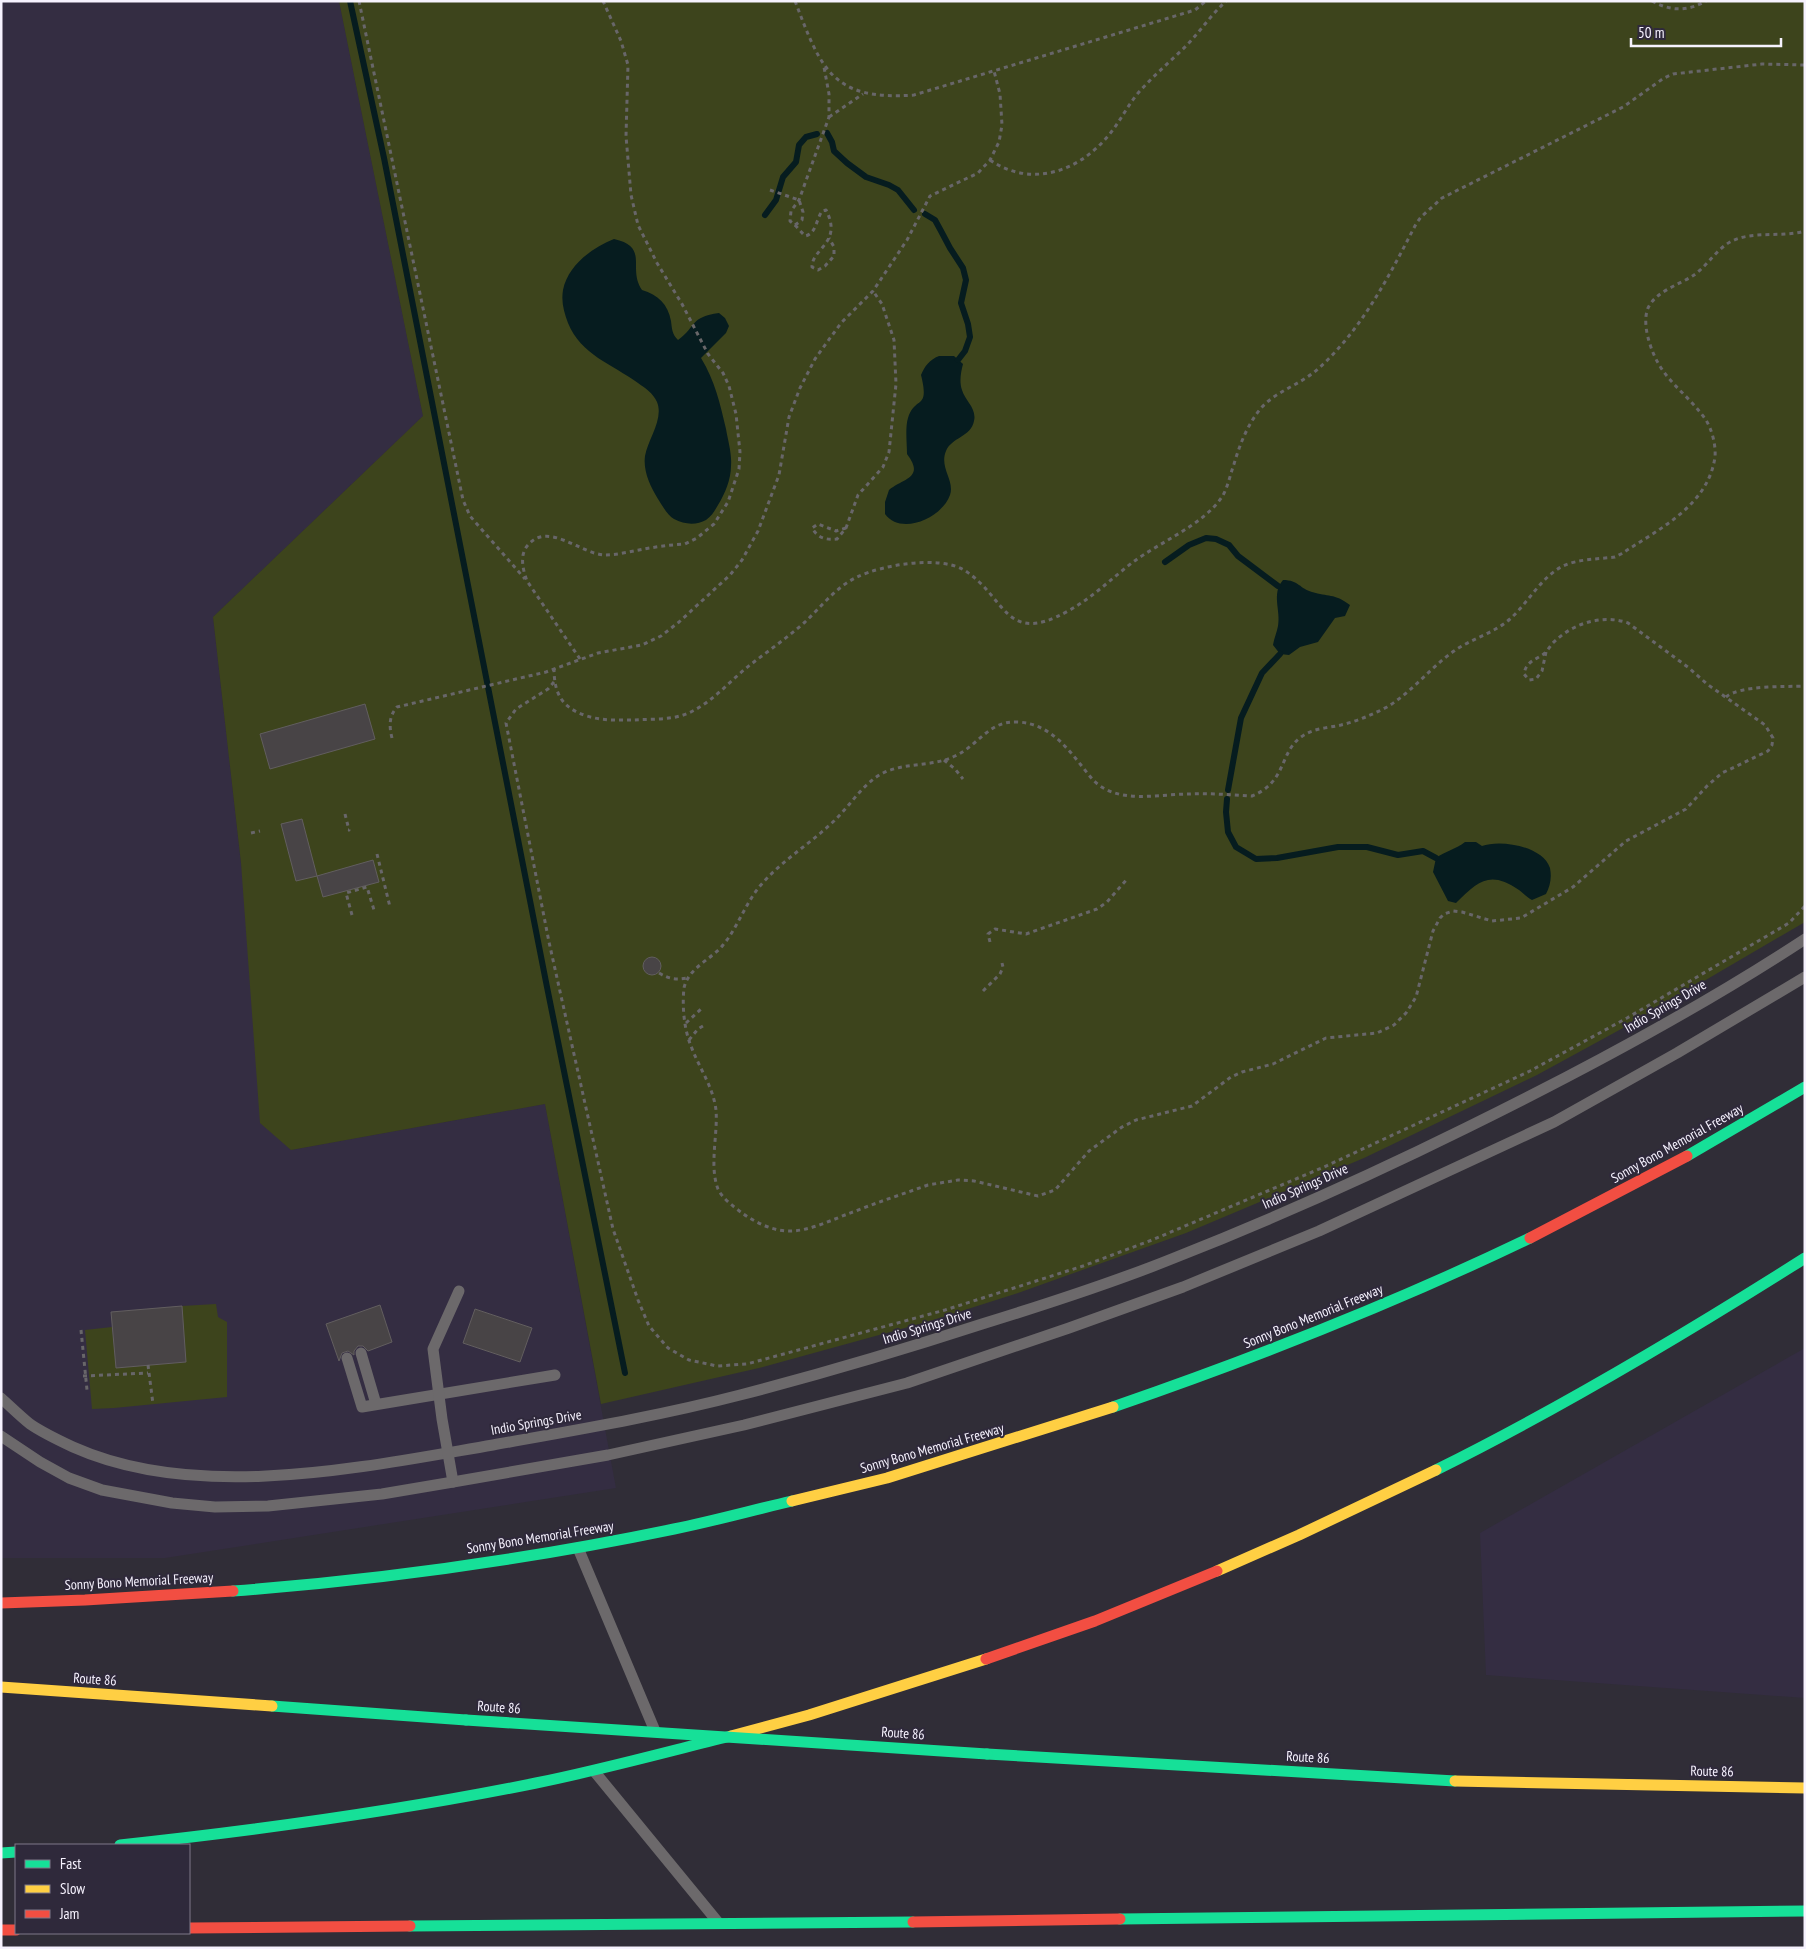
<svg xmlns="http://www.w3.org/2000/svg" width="1806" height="1949" font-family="'PT Sans Narrow',sans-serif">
  <rect width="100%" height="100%" fill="#302d37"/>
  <g fill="#342d42">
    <polygon points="1,1 339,1 423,416 213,617 241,863 291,1150 545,1104 616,1488 165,1558 1,1558"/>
    <polygon points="1805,1348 1805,1698 1486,1675 1480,1533"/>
  </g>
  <g fill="#3d441c">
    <polygon points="339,1 1805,1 1805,922 1634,1022 1537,1075 1364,1158 1186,1233 1015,1294 930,1321 759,1368 601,1404 545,1104 291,1150 260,1123 241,863 213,617 423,416"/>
    <polygon points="216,1304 218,1317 227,1322 227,1397 114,1408 92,1409 85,1330 112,1327 116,1368 186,1362 182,1306"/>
  </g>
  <g fill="#061c1f">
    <path d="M614 239C650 247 627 268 642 290 658 295 668 304 671 321 672 329 672 334 678 340 697 326 690 317 719 313L725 318 729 326 726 333 701 358C715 381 720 403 726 429 728 441 732 453 731 466 731 479 725 494 718 505 715 510 712 516 706 520 697 525 685 525 674 519 667 515 662 505 658 499 650 486 643 471 645 456 648 439 664 419 657 402 653 393 645 388 638 383 612 364 581 355 568 323 564 312 561 302 563 290 568 265 592 248 614 239Z"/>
    <path d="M939 356H954L963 364C961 372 959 381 962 390 965 401 977 408 974 421 971 437 952 437 946 451 939 468 955 480 950 495 942 518 901 536 885 514V502L889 490C904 478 925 478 907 454 907 443 905 428 908 418 915 395 930 411 921 375 925 366 929 360 939 356Z"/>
    <path d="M1283 580C1299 580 1300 589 1312 592 1328 597 1334 593 1350 605L1345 616 1335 618 1318 642 1300 647 1289 655 1280 654 1273 645C1274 638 1277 632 1278 626 1281 610 1271 594 1283 580Z"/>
    <path d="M1465 842H1476L1482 846C1500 839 1543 846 1550 868 1552 878 1550 886 1546 894L1532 900C1527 897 1524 894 1519 890 1490 870 1478 881 1456 903L1448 901 1433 872 1436 858C1446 851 1456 849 1465 842Z"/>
  </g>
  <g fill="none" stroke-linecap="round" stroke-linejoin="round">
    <g stroke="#061c1f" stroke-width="6">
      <polyline points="350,1 384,158 547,987 625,1373"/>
      <polyline points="827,133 832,142 834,151 847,163 866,177 889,185 898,190 914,210"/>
      <polyline points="925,214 935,220 941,231 950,248 963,268 966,280 961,303 968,324 970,337 965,351 958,360"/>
      <polyline points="765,215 776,200 783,177 796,162 799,145 806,137 817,134"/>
      <polyline points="1165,562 1189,545 1206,538 1216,539 1229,545 1238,556 1278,586"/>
      <polyline points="1228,790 1241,718 1262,673 1280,654"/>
      <polyline points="1227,799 1226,812 1228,832 1236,847 1256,859 1277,858 1338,847 1367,847 1398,855 1423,851 1436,858"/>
    </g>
  </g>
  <g fill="#484446" stroke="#625e5f">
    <polygon points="365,704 375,739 270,769 260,734"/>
    <polygon points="302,819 317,876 296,881 281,824"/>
    <polygon points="373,860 379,882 323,897 317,876"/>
    <circle cx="652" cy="966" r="9"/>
    <polygon points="380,1305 392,1342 368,1351 363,1346 358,1346 354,1351 354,1355 348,1351 342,1353 339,1361 326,1324"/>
    <polygon points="182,1306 186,1362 116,1368 111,1312"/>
    <polygon points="475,1309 532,1328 520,1362 463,1343"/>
  </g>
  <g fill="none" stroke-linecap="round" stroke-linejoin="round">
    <g stroke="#686669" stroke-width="3" stroke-dasharray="4 4" stroke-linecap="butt">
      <polyline points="359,1 463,500 470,516 525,579"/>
      <path d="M795 1C821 69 832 101 914 95L1195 10 1206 1"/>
      <path d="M1652 1C1670 11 1687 12 1706 1"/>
      <polyline points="829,117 863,94"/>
      <path d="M990 160C1031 188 1078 172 1108 136 1120 122 1127 106 1139 92 1154 75 1172 60 1188 44 1201 30 1212 14 1226 1"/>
      <polyline points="770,190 799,200 803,212 802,220 795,225 790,221 791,211 799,200 829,117 829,94 824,67"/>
      <path d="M795 225 805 236C816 234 816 220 822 211L826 210C843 243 812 248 812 267L818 270 825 266 834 256V247L829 238"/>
      <path d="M846 528 836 531 818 524 812 528C818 538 825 540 837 539L846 528 858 495 883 467 889 452 896 384 894 340 882 304 873 291"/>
      <path d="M1546 652 1542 671 1536 679 1529 680 1524 674C1526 661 1536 660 1545 653 1549 649 1551 644 1555 641 1574 623 1603 614 1628 623L1689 668 1707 684 1765 725 1773 738 1772 745 1768 751 1722 773 1707 786 1686 809 1626 841 1573 887 1521 918 1492 921 1462 912 1453 911 1444 914 1440 918 1433 931 1416 997 1406 1013 1394 1025 1377 1033 1326 1038 1273 1064 1242 1072 1231 1077 1192 1106 1136 1120 1122 1127 1089 1151 1055 1190 1038 1196 974 1181 958 1180 928 1185C903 1194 878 1202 853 1212 833 1219 809 1232 787 1231 770 1230 755 1222 742 1213 734 1207 722 1198 718 1189 709 1166 718 1134 716 1110 713 1086 699 1068 691 1046 684 1029 682 1006 684 988 688 968 712 959 723 945 738 927 745 904 760 886 781 861 810 844 834 821 850 806 863 783 883 773 906 762 933 767 955 756 979 745 989 720 1018 722 1054 724 1072 755 1093 780 1118 805 1157 794 1190 794 1210 793 1231 795 1252 796 1287 782 1279 753 1301 737 1313 728 1328 728 1341 725 1357 721 1372 715 1387 707 1412 692 1430 668 1454 651 1471 639 1494 633 1510 619 1528 603 1541 577 1563 566 1578 559 1599 559 1615 557L1621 554C1659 529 1708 506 1715 457 1716 445 1712 430 1706 420 1685 390 1660 380 1649 341 1646 331 1644 318 1648 308 1656 291 1679 285 1694 275 1707 266 1716 250 1730 242 1752 230 1781 238 1805 231"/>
      <path d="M580 659 527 581C523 570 519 555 528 545 549 521 580 554 605 555 616 555 628 552 639 550 654 547 669 545 685 544L697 538 714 524 728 502 739 469 740 452 736 414 729 386 723 373 708 354 682 304 657 263 638 225 631 195 626 136 628 65 621 41 603 1"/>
      <path d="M554 668C554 694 562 708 587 716 602 721 618 720 633 720 648 719 665 720 680 716 708 708 727 683 750 665 768 651 787 638 805 622 821 607 836 587 857 577 882 565 939 555 964 570 1007 597 1004 647 1068 611 1092 598 1111 579 1133 562 1160 542 1203 525 1222 497 1228 487 1230 475 1234 464 1240 444 1248 423 1262 407 1278 390 1302 384 1319 368 1363 328 1389 276 1416 224L1421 217 1442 198 1623 107 1664 78 1673 74 1762 64 1805 65"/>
      <polyline points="554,682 548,689 516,709 506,723 549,942 613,1229 638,1300 649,1326 668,1348 689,1360 717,1366 747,1364 945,1310 1083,1266 1152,1240 1324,1167 1530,1071 1627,1018 1789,923 1805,906"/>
      <path d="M1726 697C1740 685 1785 687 1805 686"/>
      <path d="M392 738C389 726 389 716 397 707L546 672 598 653 642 645 661 636 679 622 730 575 742 560 758 531 779 475 789 417 800 388 815 359 841 323 873 291 907 240 930 196 978 173 990 160 999 142 1002 125 1000 94 994 71"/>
      <polyline points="944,760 955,769 963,779"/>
      <polyline points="345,814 349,830 348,830"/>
      <polyline points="251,833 260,831"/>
      <polyline points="377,854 390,907"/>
      <polyline points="352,915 346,893 367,887 374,910"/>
      <polyline points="990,942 988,934 995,929 1026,934 1097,909 1107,902 1128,878"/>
      <path d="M659 973C669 979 676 980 687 978"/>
      <polyline points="983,991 1000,974 1003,967 1002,963"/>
      <polyline points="686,1023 701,1009"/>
      <polyline points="689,1040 698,1029 703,1026"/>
      <polyline points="81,1330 87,1390"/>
      <polyline points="148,1365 153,1404"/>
      <polyline points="83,1376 148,1373"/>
    </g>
    <g stroke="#6c696b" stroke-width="11">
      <polyline points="361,1353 376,1404"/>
      <polyline points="347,1358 362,1407 555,1375"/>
      <path d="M1 1398C11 1407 20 1416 30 1424 43 1433 58 1440 73 1447 198 1503 363 1467 493 1445 576 1430 659 1416 740 1395 821 1374 902 1350 982 1324 1047 1304 1112 1283 1174 1258 1273 1219 1371 1175 1466 1128 1582 1071 1697 1010 1805 939"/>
      <polyline points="1,1436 40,1462 69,1478 102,1490 172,1503 215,1507 268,1506 382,1494 453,1482 608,1455 744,1425 907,1383 1069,1328 1183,1287 1319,1231 1554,1122 1677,1053 1805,977"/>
      <polyline points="453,1482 442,1419 433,1349 459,1291"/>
      <polyline points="578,1548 655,1731"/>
      <polyline points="594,1771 717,1921"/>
    </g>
    <g stroke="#16e098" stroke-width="11">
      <polyline points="1687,1156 1805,1087"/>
      <path d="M1113 1407C1255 1358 1395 1303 1530 1238"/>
      <path d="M1436 1470C1563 1407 1685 1334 1805 1258"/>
      <path d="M233 1591C380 1580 529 1559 674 1529 714 1521 753 1510 792 1501"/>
      <polyline points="272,1706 466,1720"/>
      <polyline points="987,1754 1455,1781"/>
      <path d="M120 1845C260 1830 398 1811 536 1783 601 1770 666 1752 731 1736"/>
      <polyline points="1,1853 16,1852"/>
      <polyline points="1120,1919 1805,1911"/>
      <polyline points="410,1926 913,1922"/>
    </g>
    <g stroke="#ffcf43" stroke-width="11">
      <polyline points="792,1501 887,1478 1113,1407"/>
      <polyline points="1217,1571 1299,1535 1436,1470"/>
      <polyline points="1,1687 272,1706"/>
      <polyline points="731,1736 809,1715 986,1659"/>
      <polyline points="1455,1781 1805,1788"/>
    </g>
    <g stroke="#f24e42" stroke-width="11">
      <polyline points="1530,1238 1687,1156"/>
      <polyline points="1,1603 85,1600 233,1591"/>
      <polyline points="986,1659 1095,1621 1217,1571"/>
      <polyline points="913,1922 1120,1919"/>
      <polyline points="189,1928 410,1926"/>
      <polyline points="1,1930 16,1930"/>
    </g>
    <polyline stroke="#16e098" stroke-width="11" points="466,1720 987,1754"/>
  </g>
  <g text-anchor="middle" stroke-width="4" stroke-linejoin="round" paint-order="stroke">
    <g font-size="14" fill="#f6f2fe" stroke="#2f293b">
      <text transform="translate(1665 1006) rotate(-30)" y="5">Indio Springs Drive</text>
      <text transform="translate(1677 1143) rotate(-29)" y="5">Sonny Bono Memorial Freeway</text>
      <text transform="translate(1305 1186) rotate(-24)" y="5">Indio Springs Drive</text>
      <text transform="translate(1313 1316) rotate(-22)" y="5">Sonny Bono Memorial Freeway</text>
      <text transform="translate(927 1326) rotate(-17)" y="5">Indio Springs Drive</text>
      <text transform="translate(536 1422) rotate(-10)" y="5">Indio Springs Drive</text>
      <text transform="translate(932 1448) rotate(-16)" y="5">Sonny Bono Memorial Freeway</text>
      <text transform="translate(540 1537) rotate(-9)" y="5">Sonny Bono Memorial Freeway</text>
      <text transform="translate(139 1581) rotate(-3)" y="5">Sonny Bono Memorial Freeway</text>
      <text transform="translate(95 1679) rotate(4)" y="5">Route 86</text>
      <text transform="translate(499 1707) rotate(4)" y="5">Route 86</text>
      <text transform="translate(903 1733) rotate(4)" y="5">Route 86</text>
      <text transform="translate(1308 1757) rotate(3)" y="5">Route 86</text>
      <text transform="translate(1712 1771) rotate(1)" y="5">Route 86</text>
    </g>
  </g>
  <rect width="1806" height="1949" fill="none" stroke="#f6f2fe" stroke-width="5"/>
  <rect x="15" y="1844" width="175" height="90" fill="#2f293b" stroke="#7f7989"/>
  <rect x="25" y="1860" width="25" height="8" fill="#16e098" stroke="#7f7989"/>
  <text x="60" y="1869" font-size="15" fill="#f6f2fe">Fast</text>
  <rect x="25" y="1885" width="25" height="8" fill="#ffcf43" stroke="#7f7989"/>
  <text x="60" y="1894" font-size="15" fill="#f6f2fe">Slow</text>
  <rect x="25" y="1910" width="25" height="8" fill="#f24e42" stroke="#7f7989"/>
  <text x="60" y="1919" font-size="15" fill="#f6f2fe">Jam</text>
  <path d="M1631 38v8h150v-8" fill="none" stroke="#f6f2fe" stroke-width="2.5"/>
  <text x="1638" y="38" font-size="15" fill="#f6f2fe" stroke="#2f293b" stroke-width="4" paint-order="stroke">50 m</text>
</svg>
